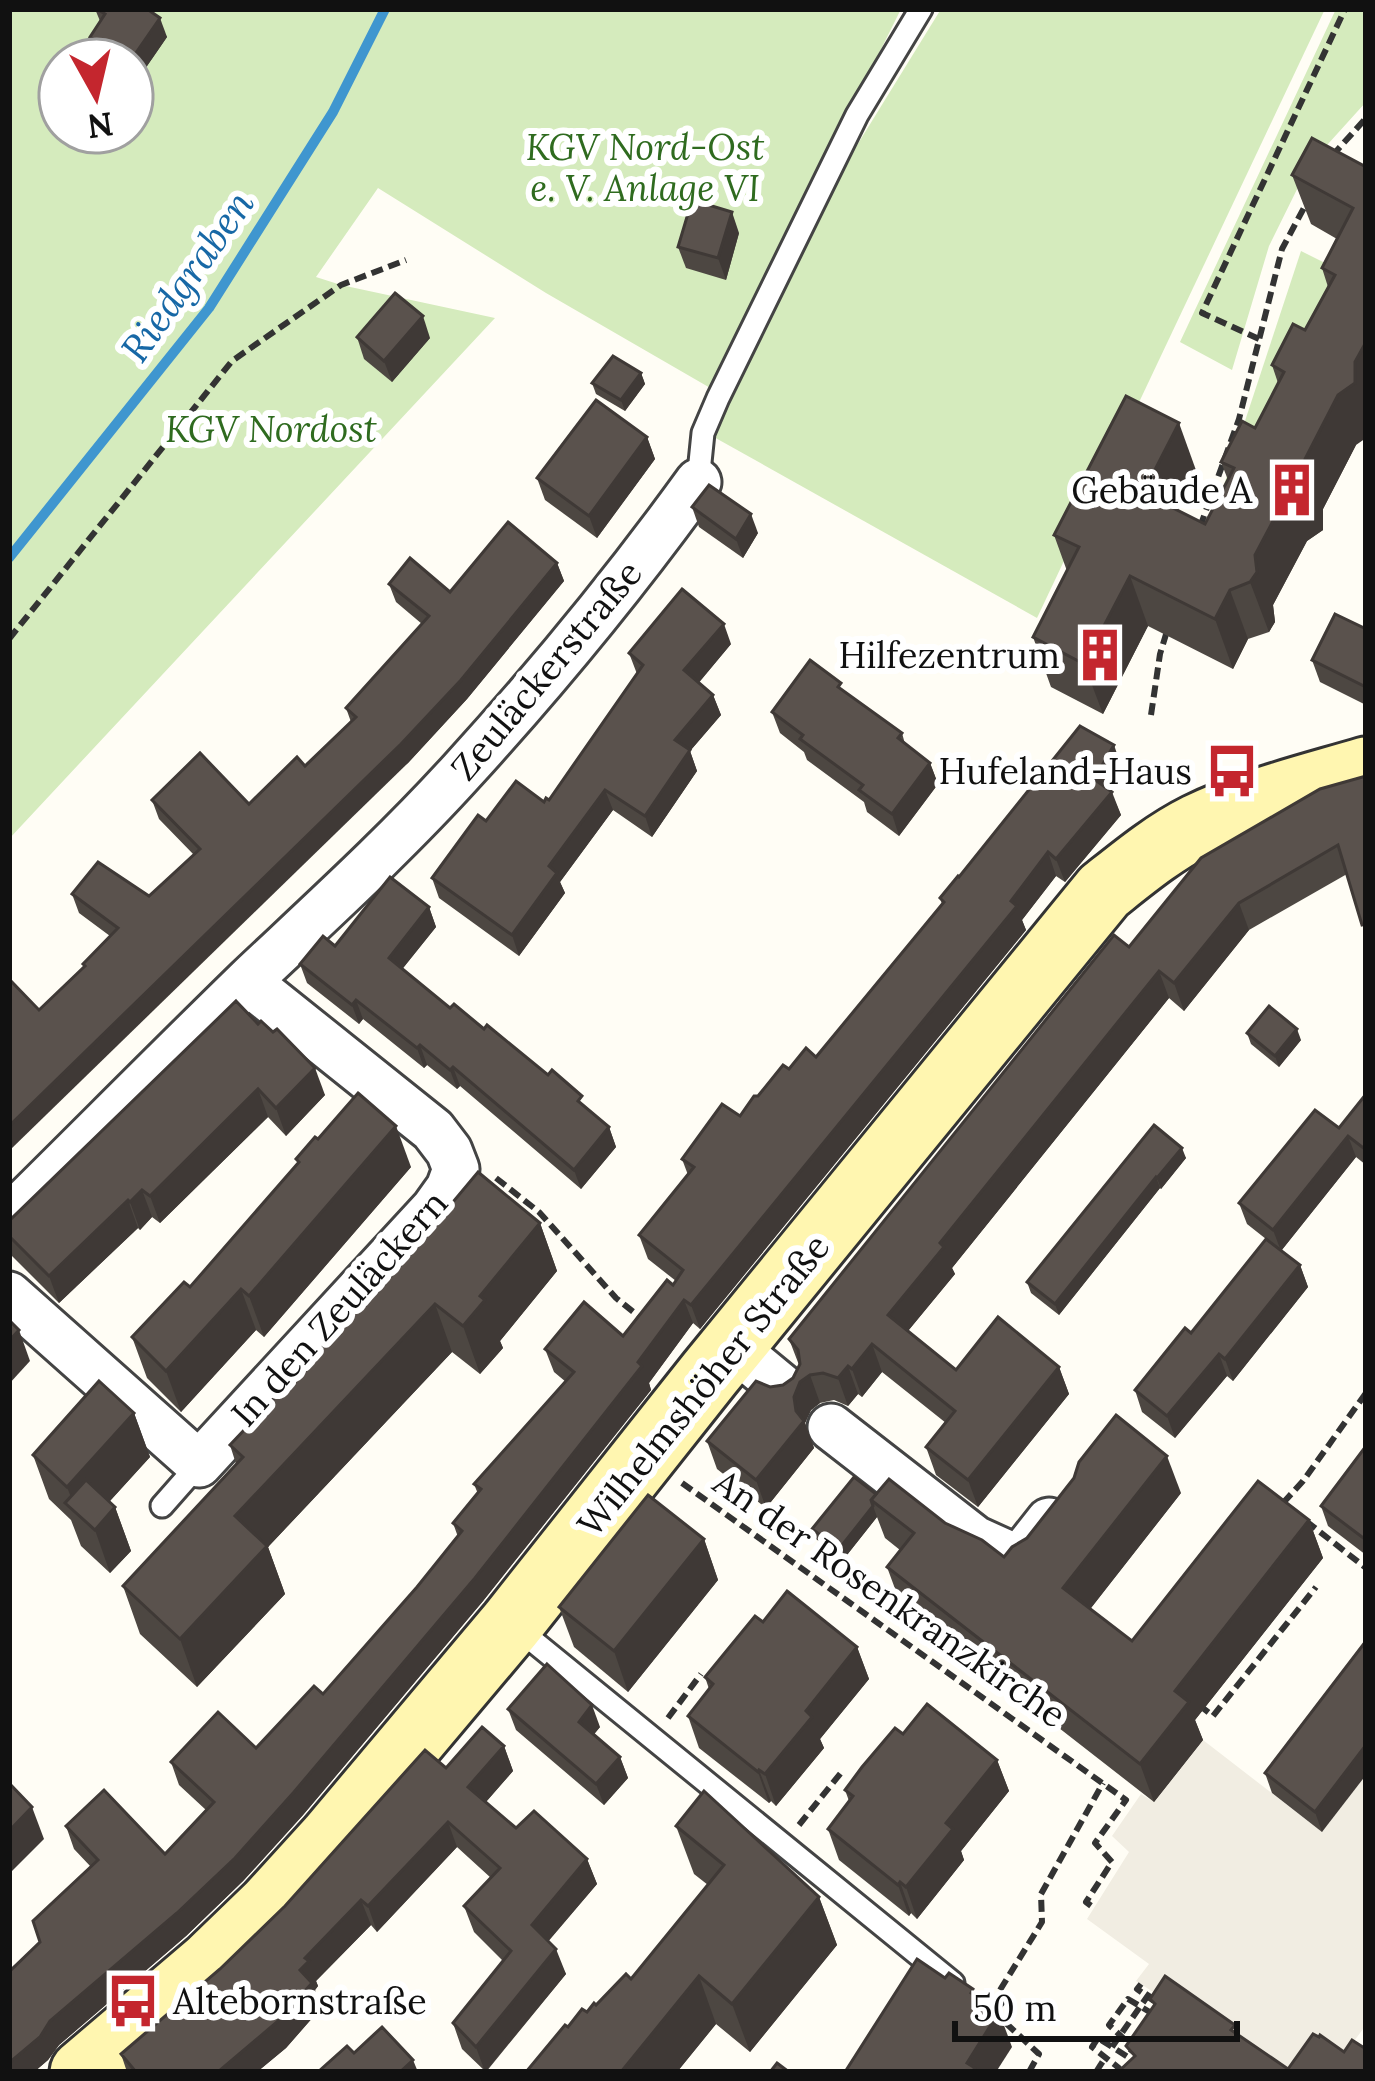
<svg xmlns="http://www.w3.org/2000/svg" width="1375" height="2081" font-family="Lora,serif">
  <rect width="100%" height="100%" fill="#fffdf5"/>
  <g fill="#d5ebbd" fill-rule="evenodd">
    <path d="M9 9H901L712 389 546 293 378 188 316 277 341 285 495 318 9 839ZM60 60H132V132H60Z"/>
    <polygon points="941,9 1325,9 1037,618 712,436 851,155"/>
    <polygon points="1336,9 1366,9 1366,102 1309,165 1269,246 1232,370 1180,342"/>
    <polygon points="1301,251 1357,279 1216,509"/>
  </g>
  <polygon fill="#f1ede2" points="1203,1740 1322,1832 1366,1775 1366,2025 1331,2072 1255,2072 1161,1997 1136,1981 1149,1964 1087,1919 1129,1852 1112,1836 1141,1794 1154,1802"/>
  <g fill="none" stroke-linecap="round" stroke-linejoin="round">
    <polyline stroke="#3f96cf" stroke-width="10" points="9,558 209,308 333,112 385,9"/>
    <defs>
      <g id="service">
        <polyline points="698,482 703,433 718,398 857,115 921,9"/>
        <polyline points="162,1506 199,1464"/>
        <polyline points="517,1628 953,1983"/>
      </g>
      <g id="minor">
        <path d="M9 1218C89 1139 168 1059 248 981 321 912 395 845 462 771 546 679 625 583 698 482"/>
        <polyline points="9,1295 199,1464 434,1209 449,1188 456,1169 449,1151 433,1130 248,982"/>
        <polyline points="732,1346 783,1388"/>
        <polyline points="831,1427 975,1539 1019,1559 1049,1521"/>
      </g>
      <path id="secondary" d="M82 2072 210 1963 269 1906 330 1839 511 1624 710 1373 1104 891C1133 868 1163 843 1197 826 1250 800 1309 786 1366 769"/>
    </defs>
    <use href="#service" stroke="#444" stroke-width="27"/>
    <use href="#minor" stroke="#444" stroke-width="51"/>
    <use href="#secondary" stroke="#333" stroke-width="69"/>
    <g stroke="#333" stroke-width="6" stroke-dasharray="12 6" stroke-linecap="butt">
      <polyline points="1332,156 1366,118"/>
      <polyline points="1259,339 1202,313 1345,9"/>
      <polyline points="1200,527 1239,419 1282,249 1306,204"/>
      <polyline points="9,639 232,361 341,285 406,260"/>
      <polyline points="1151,715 1160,654 1167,631"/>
      <polyline points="496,1178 539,1212 616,1298 641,1318"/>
      <polyline points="682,1483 1126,1800 1095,1843 1112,1862 1086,1902 1094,1908"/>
      <polyline points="1283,1503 1303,1481 1366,1393"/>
      <polyline points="1306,1521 1366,1568"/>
      <polyline points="1199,1705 1213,1716 1316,1587"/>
      <polyline points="668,1718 701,1674"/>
      <polyline points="799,1825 844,1769"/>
      <polyline points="1141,1984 1137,1989 1154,2001"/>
      <polyline points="1112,2047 1151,1991"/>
      <polyline points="1029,2072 1039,2054 994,2012 1003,2002 1000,1990 1042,1922 1041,1894 1103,1783"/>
      <polyline points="1096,2072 1105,2058"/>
      <polyline points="1116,2072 1119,2068 1092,2047 1098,2038 1128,2057 1134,2048 1109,2025 1128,1999 1153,2014"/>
    </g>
    <use href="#service" stroke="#fff" stroke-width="21"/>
    <use href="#minor" stroke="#fff" stroke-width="45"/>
    <use href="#secondary" stroke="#fff6b0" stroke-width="63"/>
  </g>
  <g fill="#4d4742">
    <polygon points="95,9 154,9 152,12 167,37 136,82 132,80 132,60 103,60 97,56 90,37 100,21"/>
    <polygon points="1366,167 1356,445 1323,509 1323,530 1307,541 1273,605 1275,622 1269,632 1248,639 1233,669 1148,626 1103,714 1051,687 1033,637 1067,571 1054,535 1197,473 1178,510 1205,524 1228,480 1221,462 1255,428 1278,383 1272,365 1305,330 1328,287 1322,268 1337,239 1311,224 1292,175"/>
    <polygon points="739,233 726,280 686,268 678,247"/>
    <polygon points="357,337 430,338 392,382 364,359"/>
    <polygon points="641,373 645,384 625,411 596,394 592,383"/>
    <polygon points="647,437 655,459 597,538 545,500 537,478"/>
    <polygon points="692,507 758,533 743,558 699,527"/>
    <polygon points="557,563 564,581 467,699 408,763 39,1010 84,968 83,964 110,936 79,913 72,894 149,896 194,855 159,819 152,800 249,804 305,766 351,722 346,708 422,624 396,602 389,584 450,592"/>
    <polygon points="1366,629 1366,705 1320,682 1312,660"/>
    <polygon points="731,644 699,682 713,695 721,715 690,751 697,771 652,837 613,810 560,882 565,893 519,956 439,898 432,878 486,821 549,800 637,674 629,653"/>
    <polygon points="844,691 902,733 905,744 930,763 938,784 899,836 867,812 864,802 807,760 804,752 780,733 772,712"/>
    <polygon points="1122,768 1110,790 1121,815 1065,882 1056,876 1022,920 1026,930 700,1329 693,1323 649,1383 651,1390 483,1601 303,1815 243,1881 186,1936 59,2045 48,2060 34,2072 9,2072 40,1942 91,1867 74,1849 66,1826 165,1854 206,1810 179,1785 171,1762 256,1748 323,1694 417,1587 458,1537 453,1523 478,1494 474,1484 566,1382 554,1372 545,1349 623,1336 676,1281 648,1259 639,1235 688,1175 682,1159 740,1116 758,1096 789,1069 816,1057 942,904 940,898 959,877"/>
    <polygon points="1366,776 1366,935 1347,874 1249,930 1184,1011 1169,998 952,1268 955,1274 908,1331 956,1370 1059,1367 1069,1394 978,1507 936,1475 926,1447 946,1423 882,1372 862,1397 858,1394 848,1406 834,1400 820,1403 811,1410 805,1423 814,1448 766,1508 717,1469 707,1441 770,1387 783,1385 793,1378 799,1365 789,1339 1129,947"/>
    <polygon points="429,907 436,927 402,969 450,1008 609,1127 616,1147 581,1189 460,1086 457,1089 427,1065 424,1068 363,1019 359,1024 307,983 300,964 335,946"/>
    <polygon points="236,1001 325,1095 286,1136 268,1117 160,1223 152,1217 140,1230 138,1228 59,1303 12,1256 9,1249 9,1221"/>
    <polygon points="1247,1033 1301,1040 1279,1067 1251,1044"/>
    <polygon points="1366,1094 1366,1165 1356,1157 1281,1251 1300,1265 1308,1287 1233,1381 1227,1376 1175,1438 1142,1412 1135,1390 1191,1333 1266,1239 1247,1224 1239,1203 1339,1128"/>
    <polygon points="1154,1125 1186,1158 1161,1189 1160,1188 1059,1315 1031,1293 1027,1282"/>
    <polygon points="318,1139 411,1167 264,1337 256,1330 181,1412 147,1378 132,1337 190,1287 298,1164 296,1159"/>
    <polygon points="540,1223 557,1271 500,1341 503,1348 480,1374 452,1352 268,1547 285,1594 197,1687 140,1634 123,1586 236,1464 230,1445"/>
    <polygon points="134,1413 150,1457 109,1502 115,1507 131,1551 110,1573 81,1546 71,1520 49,1499 33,1455"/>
    <polygon points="1366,1446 1366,1555 1328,1526 1321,1506"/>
    <polygon points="1181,1493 1090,1609 1132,1641 1309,1520 1323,1558 1195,1720 1203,1740 1154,1802 901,1605 887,1567 900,1550 885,1538 877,1517 843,1560 816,1539 812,1529 876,1494 945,1523 1004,1557"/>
    <polygon points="704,1539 718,1580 628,1692 574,1647 559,1607"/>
    <polygon points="763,1622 857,1647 869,1679 820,1739 824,1748 776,1806 771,1801 769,1803 699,1748 688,1716 709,1689 705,1677"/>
    <polygon points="1366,1641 1322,1832 1272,1793 1265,1773"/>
    <polygon points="508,1709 600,1727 594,1734 620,1757 628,1778 604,1805 516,1730"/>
    <polygon points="903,1734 997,1760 1009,1791 961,1851 964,1860 917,1919 911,1913 909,1916 839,1860 828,1829 849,1801 845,1790"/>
    <polygon points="504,1746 513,1771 486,1802 516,1828 587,1859 597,1884 548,1941 566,1974 486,2072 462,2049 453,2023 503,1961 474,1932 464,1906 491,1878 457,1847 377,1932 371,1925 316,1981 318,1986 315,1990 321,2008 286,2048 257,2072 127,2072 121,2054 220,1969 446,1768"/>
    <polygon points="676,1826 819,1897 837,1945 750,2052 716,2024 677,2072 526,2072 568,2027 631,1979 708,1885 694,1874"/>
  </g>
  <g fill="#3f3936">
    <polygon points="160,18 167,37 136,82 132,72 132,60"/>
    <polygon points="732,212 739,233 726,280 718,258"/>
    <polygon points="423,316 430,338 392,382 384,361"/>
    <polygon points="1366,342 1366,438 1356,445 1323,509 1323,530 1307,541 1273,605 1275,622 1269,632 1250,582 1255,555"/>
    <polygon points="641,373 645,384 625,411 621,400"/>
    <polygon points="1179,423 1197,473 1161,542 1143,493"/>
    <polygon points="647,437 655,459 597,538 589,516"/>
    <polygon points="751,514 758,533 743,558 736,539"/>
    <polygon points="557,563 564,581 467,699 408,763 9,1151 9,1126"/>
    <polygon points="1130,576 1148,626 1103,714 1084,664"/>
    <polygon points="1230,590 1248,639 1233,669 1215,619"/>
    <polygon points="724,624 731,644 692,691 684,670"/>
    <polygon points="713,695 721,715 690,751 697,771 652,837 645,816 675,740"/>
    <polygon points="1114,745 1122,768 1103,803 1094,779"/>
    <polygon points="930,763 938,784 899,836 892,814"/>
    <polygon points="605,790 613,810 560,882 565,893 519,956 512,935 549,866"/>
    <polygon points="1112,792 1121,815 1065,882 1056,859"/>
    <polygon points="1048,852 1056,876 1022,920 1026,930 700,1329 691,1305"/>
    <polygon points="1239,903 1249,930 1184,1011 1174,983"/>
    <polygon points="429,907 436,927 396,977 389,958"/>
    <polygon points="1159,971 1169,998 952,1268 955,1274 898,1343 888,1315 940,1243"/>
    <polygon points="356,1000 363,1019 359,1024 352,1005"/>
    <polygon points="1297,1029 1301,1040 1279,1067 1275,1056"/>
    <polygon points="420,1045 427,1065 424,1068 417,1048"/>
    <polygon points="453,1067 460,1086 457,1089 450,1070"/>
    <polygon points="315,1068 325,1095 286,1136 276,1108"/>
    <polygon points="258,1089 268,1117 160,1223 150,1196"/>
    <polygon points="396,1126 411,1167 264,1337 249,1296"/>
    <polygon points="609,1127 616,1147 581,1189 574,1170"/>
    <polygon points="1348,1136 1356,1157 1281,1251 1273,1230"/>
    <polygon points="1182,1148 1186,1158 1161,1189 1157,1178"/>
    <polygon points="1156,1177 1160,1188 1059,1315 1055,1304"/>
    <polygon points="142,1190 152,1217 140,1230 130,1202"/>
    <polygon points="128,1200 138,1228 59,1303 49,1276"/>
    <polygon points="540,1223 557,1271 500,1341 503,1348 480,1374 463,1326 480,1296"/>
    <polygon points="1300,1265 1308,1287 1233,1381 1225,1359"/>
    <polygon points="241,1289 256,1330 181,1412 166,1371"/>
    <polygon points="684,1300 693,1323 649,1383 651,1390 483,1601 303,1815 243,1881 186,1936 59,2045 48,2060 34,2072 9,2072 9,2063 50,2021 638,1362"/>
    <polygon points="435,1304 452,1352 268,1547 285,1594 197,1687 180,1639 235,1516"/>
    <polygon points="19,1330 30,1361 9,1384 9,1341"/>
    <polygon points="872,1344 882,1372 862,1397 852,1369"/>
    <polygon points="1219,1354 1227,1376 1175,1438 1167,1416"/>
    <polygon points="848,1366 858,1394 848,1406 838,1378"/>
    <polygon points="1059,1367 1069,1394 978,1507 968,1480"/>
    <polygon points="810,1375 820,1403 811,1410 805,1423 814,1448 766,1508 756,1480 796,1411 794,1397 800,1382"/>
    <polygon points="134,1413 150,1457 89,1524 77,1513 67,1487"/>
    <polygon points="1167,1456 1181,1493 1077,1626 1063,1588"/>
    <polygon points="873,1506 877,1517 843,1560 839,1549"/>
    <polygon points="115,1507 131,1551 110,1573 95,1530"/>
    <polygon points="1309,1520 1323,1558 1195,1720 1203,1740 1154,1802 1140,1764 1175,1691"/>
    <polygon points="704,1539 718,1580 628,1692 614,1651"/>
    <polygon points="857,1647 869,1679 820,1739 824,1748 776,1806 765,1774 806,1711"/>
    <polygon points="592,1705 600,1727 587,1743 579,1722"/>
    <polygon points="1366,1745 1366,1775 1322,1832 1315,1812"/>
    <polygon points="504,1746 513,1771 477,1812 468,1787"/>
    <polygon points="620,1757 628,1778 604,1805 596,1784"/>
    <polygon points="997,1760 1009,1791 961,1851 964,1860 917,1919 906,1887 946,1823"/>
    <polygon points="759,1770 771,1801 769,1803 758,1772"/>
    <polygon points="32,1807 44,1839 9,1874 9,1831"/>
    <polygon points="448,1822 457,1847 377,1932 368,1906"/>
    <polygon points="587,1859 597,1884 541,1950 532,1925"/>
    <polygon points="900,1882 911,1913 909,1916 898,1885"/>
    <polygon points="819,1897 837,1945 750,2052 732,2004"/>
    <polygon points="361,1900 371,1925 316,1981 318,1986 315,1990 321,2008 286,2048 257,2072 218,2072 300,1970 305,1958"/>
    <polygon points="556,1949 566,1974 485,2072 476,2047"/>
    <polygon points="699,1976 716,2024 677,2072 621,2072"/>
    <polygon points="999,2012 1012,2047 996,2072 970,2072 967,2063"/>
    <polygon points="413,2060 418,2072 400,2072"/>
  </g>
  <g fill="#5a524d" stroke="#3f3936" stroke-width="3">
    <polygon points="97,9 147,9 160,18 131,60 124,60 90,37 105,14"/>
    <polygon points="1312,138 1366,167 1366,342 1355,362 1355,383 1338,395 1305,459 1305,480 1289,491 1255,555 1257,572 1250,582 1230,590 1215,619 1130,576 1084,664 1033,637 1079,547 1054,535 1126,396 1179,423 1143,493 1205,524 1234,468 1221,462 1242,421 1255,428 1284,372 1272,365 1293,324 1305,330 1335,275 1322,268 1353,208 1292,175"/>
    <polygon points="692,200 732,212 718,258 678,247"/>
    <polygon points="395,293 423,316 384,361 357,337"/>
    <polygon points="613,356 641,373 621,400 592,383"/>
    <polygon points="596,400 647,437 589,516 537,478"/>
    <polygon points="709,485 751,514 736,539 692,507"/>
    <polygon points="508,522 557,563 461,680 401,744 9,1126 9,979 39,1010 85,966 83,964 118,928 72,894 98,862 149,896 200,849 152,800 200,753 249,804 297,757 305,766 356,717 346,708 429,616 389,584 410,558 450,592"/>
    <polygon points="682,589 724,624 684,670 713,695 675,740 690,750 645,816 605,790 549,866 557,873 512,935 432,878 478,815 486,821 516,781 544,802 546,798 549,800 643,665 629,653"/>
    <polygon points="1335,614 1366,629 1366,687 1312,660"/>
    <polygon points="810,660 841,683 838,687 902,733 898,738 930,763 892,814 859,790 863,785 800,739 803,735 772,712"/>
    <polygon points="1080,726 1114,745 1094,779 1112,792 1056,859 1048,852 1011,901 1017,906 691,1305 684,1300 638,1362 642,1366 475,1578 294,1792 235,1858 177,1913 50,2021 40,2037 9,2063 9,1972 40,1942 33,1921 98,1860 66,1826 104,1790 165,1854 214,1802 171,1762 218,1712 256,1748 314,1686 323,1694 417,1587 462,1531 453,1523 481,1489 474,1484 574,1372 545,1349 584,1302 623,1336 667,1280 673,1285 683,1270 639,1235 694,1167 682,1159 722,1104 740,1116 754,1096 758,1096 783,1065 789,1069 806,1048 816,1057 944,902 940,898 958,876 959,877"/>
    <polygon points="1366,776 1366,924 1362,925 1338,845 1239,903 1174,983 1159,971 940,1243 944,1247 888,1315 956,1370 998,1317 1059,1367 968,1480 926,1447 955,1411 872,1344 852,1369 848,1366 838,1378 823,1373 810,1375 800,1382 794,1397 796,1411 804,1421 756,1480 707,1441 756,1381 770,1387 783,1385 793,1378 800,1364 798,1350 789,1339 1114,935 1129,947 1201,858 1320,789"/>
    <polygon points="390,877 429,907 389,958 450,1008 454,1004 484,1029 487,1025 548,1075 552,1070 582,1096 578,1101 609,1127 574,1170 453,1067 450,1070 420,1045 417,1048 356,1000 352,1005 300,964 323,936 335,946"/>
    <polygon points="236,1001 258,1024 261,1021 273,1032 277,1029 315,1068 276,1108 258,1089 150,1196 142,1190 130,1202 128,1200 49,1276 9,1236 9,1221"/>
    <polygon points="1269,1006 1297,1029 1275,1056 1247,1033"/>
    <polygon points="358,1093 396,1126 249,1296 241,1289 166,1371 132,1337 184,1282 190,1287 299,1162 296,1159 315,1137 318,1139"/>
    <polygon points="1366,1094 1366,1150 1348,1136 1273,1230 1239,1203 1315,1110 1339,1128"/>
    <polygon points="1154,1125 1182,1148 1157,1178 1156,1177 1055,1304 1027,1282"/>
    <polygon points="478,1172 540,1223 480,1296 485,1300 463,1326 435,1304 235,1516 267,1546 180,1639 123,1586 243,1457 230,1445 407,1257"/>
    <polygon points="1266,1239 1300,1265 1225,1359 1219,1354 1167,1416 1135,1390 1185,1328 1191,1333"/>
    <polygon points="9,1320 19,1330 9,1341"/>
    <polygon points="99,1381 134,1413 67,1487 33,1455"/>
    <polygon points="1116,1415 1167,1456 1063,1588 1132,1641 1258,1481 1309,1520 1175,1691 1189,1702 1140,1764 887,1567 914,1533 871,1500 889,1479 945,1523 982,1540 1004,1557 1012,1547 1027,1538 1074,1478 1079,1462"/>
    <polygon points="1366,1446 1366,1540 1321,1506"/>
    <polygon points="854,1477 876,1494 871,1500 873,1506 839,1549 812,1529"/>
    <polygon points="86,1480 115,1507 95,1530 65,1503"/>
    <polygon points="648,1495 704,1539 614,1651 559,1607"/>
    <polygon points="787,1591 857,1647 806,1711 812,1717 765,1774 759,1770 758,1772 688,1716 713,1684 705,1677 755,1616 763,1622"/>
    <polygon points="1366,1641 1366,1745 1315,1812 1265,1773"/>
    <polygon points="547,1664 592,1705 579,1722 620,1757 596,1784 508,1709"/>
    <polygon points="927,1704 997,1760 946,1823 953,1829 906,1887 900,1882 898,1885 828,1829 853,1796 845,1790 862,1767 895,1728 903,1734"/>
    <polygon points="482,1727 504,1746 468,1787 516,1828 534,1811 587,1859 532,1925 556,1949 476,2047 453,2023 511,1951 464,1906 500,1868 448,1822 368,1906 361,1900 305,1958 309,1961 300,1970 312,1983 277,2022 218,2072 136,2072 121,2054 220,1969 285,1906 425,1750 446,1768"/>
    <polygon points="9,1783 32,1807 9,1831"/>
    <polygon points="704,1791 819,1897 732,2004 699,1976 621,2072 526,2072 565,2025 568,2027 582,2009 587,2012 594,2003 596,2005 626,1974 631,1979 724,1865 676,1826"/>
    <polygon points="917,1959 945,1978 949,1973 973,1989 971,1993 999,2012 967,2063 975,2068 972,2072 845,2072"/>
    <polygon points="1165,1976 1235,2025 1231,2030 1288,2069 1313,2034 1319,2037 1320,2035 1344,2052 1352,2040 1366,2049 1366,2072 1118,2072 1135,2056 1126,2046 1155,2004 1150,1999"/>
    <polygon points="382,2027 413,2060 400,2072 318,2072 347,2046 354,2053"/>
    <polygon points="777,2063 789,2072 770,2072"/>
  </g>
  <defs>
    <symbol id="building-bare" viewBox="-9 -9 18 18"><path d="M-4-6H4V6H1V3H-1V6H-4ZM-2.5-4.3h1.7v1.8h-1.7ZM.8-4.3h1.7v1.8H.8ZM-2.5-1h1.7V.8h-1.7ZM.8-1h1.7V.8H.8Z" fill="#c4262e" stroke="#fff" stroke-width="2.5" paint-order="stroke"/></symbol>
    <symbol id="bus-bare" viewBox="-9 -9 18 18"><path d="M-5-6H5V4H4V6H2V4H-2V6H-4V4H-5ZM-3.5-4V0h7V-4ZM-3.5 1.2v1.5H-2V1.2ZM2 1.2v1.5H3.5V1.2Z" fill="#c4262e" stroke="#fff" stroke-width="2.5" paint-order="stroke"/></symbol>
  </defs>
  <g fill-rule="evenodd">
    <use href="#building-bare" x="1254" y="452" width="76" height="76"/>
    <use href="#building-bare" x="1062" y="617" width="76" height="76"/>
    <use href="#bus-bare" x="1194" y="733" width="76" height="76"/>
    <use href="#bus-bare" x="95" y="1963" width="76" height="76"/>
  </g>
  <g text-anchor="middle" stroke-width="12" stroke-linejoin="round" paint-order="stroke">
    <g font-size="36" font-style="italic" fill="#2f6b1f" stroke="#fff">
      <text x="645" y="160">KGV Nord-Ost<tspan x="645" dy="41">e. V. Anlage VI</tspan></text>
      <text x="271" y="442">KGV Nordost</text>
    </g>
    <g font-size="36" fill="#111" stroke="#fff" text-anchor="end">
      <text x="1252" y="503">Gebäude A</text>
      <text x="1060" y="668">Hilfezentrum</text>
      <text x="1192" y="784">Hufeland-Haus</text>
      <text x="173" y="2014" text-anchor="start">Altebornstraße</text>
    </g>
    <g font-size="36" fill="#111" stroke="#fff">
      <text transform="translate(546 670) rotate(-50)" y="13">Zeuläckerstraße</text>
      <text transform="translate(339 1308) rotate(-48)" y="13">In den Zeuläckern</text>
      <text transform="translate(703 1385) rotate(-51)" y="13">Wilhelmshöher Straße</text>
      <text transform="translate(890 1598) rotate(35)" y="13">An der Rosenkranzkirche</text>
    </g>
    <g font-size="39" font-style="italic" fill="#1768a6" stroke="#fff">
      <text transform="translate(187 276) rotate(-55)" y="14">Riedgraben</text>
    </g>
  </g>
  <rect width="1375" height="2081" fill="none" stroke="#111111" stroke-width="24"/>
  <g transform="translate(96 96) rotate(172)"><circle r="57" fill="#ffffff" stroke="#a0a0a0" stroke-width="3"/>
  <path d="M0-9L21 45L0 30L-21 45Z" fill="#c4262e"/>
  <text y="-18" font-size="33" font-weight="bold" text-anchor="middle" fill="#111111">N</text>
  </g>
  <path d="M955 2021v18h282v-18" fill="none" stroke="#111111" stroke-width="6"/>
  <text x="973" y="2021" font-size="36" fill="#111111" stroke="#ffffff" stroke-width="9" paint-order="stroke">50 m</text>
</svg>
